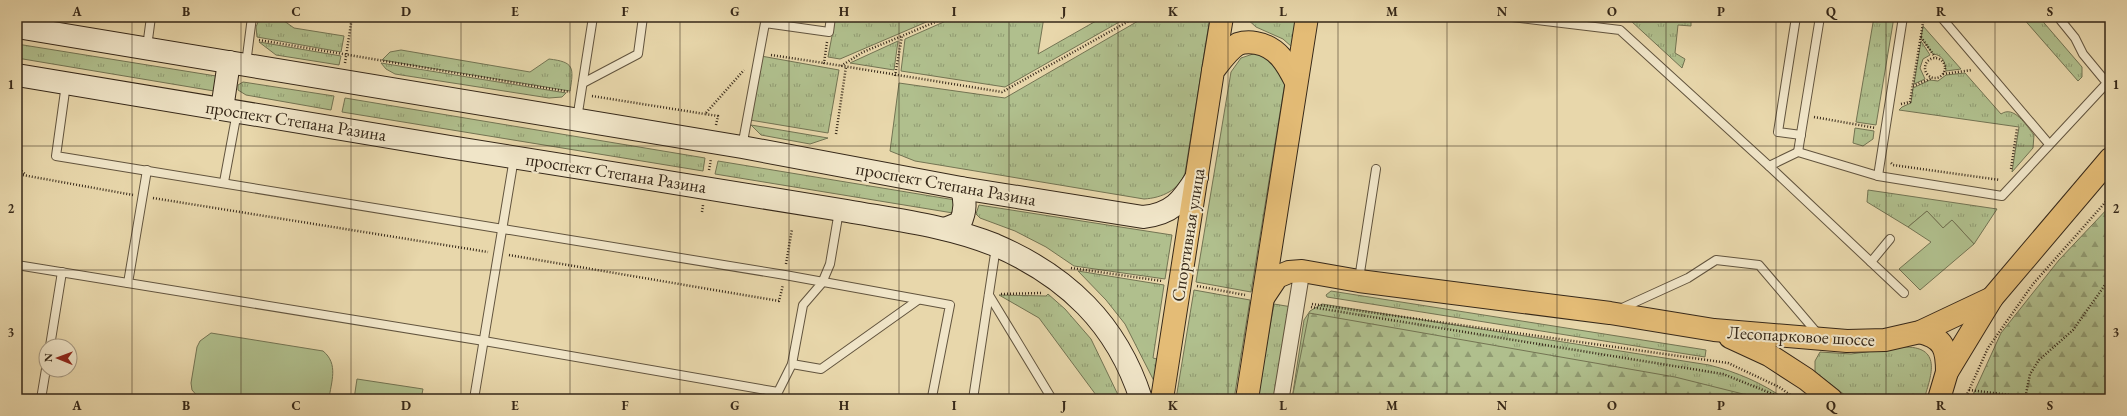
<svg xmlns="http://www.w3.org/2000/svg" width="2127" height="416" font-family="'EB Garamond',serif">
  <defs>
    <pattern id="grass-tufts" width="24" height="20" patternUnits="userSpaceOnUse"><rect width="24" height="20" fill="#b0bf8d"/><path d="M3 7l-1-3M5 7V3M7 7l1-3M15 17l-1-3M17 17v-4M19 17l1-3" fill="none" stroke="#909b72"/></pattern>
    <pattern id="forest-firs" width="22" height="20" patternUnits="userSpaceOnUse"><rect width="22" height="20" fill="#b0bf8d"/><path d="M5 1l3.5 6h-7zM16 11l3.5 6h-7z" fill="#909b72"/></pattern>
  </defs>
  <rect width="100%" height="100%" fill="#e8d7ab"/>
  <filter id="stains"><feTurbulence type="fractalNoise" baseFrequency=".005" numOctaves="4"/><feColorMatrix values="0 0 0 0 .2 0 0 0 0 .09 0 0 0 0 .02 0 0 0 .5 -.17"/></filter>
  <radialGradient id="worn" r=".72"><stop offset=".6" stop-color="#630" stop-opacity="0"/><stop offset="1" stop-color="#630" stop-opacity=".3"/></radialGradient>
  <g fill="url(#grass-tufts)" stroke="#737453">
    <polygon points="260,17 280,18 294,28 344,36 341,52 257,37 256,27"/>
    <polygon points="840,17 938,17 840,59 828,57 835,20"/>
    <polygon points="955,17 1044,17 1038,54 1103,17 1128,17 1005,87 901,71 905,39"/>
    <path d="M1145 17H1210L1185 173C1179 190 1162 198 1144 199L915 161 890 151 899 83 1005 98Z"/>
    <polygon points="1245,17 1296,17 1292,47 1283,39 1256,27"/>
    <polygon points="1631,17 1688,17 1691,21 1691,26 1678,25 1675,53 1685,59 1682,68 1631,21"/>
    <polygon points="1874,17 1894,17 1876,125 1856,122"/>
    <polygon points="2022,17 2039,17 2082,67 2082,77 2078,81"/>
    <path d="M1923 26 1961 69 1946 71C1945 62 1943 55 1933 54L1921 38Z"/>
    <polygon points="898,41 894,70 850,63"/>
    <polygon points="1921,41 1930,55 1923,59 1920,68 1925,79 1914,84"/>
    <polygon points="259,42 341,56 339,65 276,55"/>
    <polygon points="17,44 216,76 214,91 17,58"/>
    <path d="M401 50 530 72 549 59C574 62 574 67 570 91L382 60 390 52Z"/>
    <polygon points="1256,53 1270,57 1285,82 1251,292 1196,282 1231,72 1241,58"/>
    <polygon points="761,56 839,70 828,133 750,120"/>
    <polygon points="381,63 566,93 562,97 549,98 395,74 386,69"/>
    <path d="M1965 73 2001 114C2014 105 2026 125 2034 135L2033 148 2012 172 2019 127 1899 110 1902 107 1911 103 1913 88 1930 80 1938 81 1946 75Z"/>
    <polygon points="243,82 334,96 331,110 246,95 238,90 238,85"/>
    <polygon points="345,98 705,158 703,171 342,112"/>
    <polygon points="751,125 828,138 810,144 761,135"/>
    <polygon points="1855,128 1874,131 1873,139 1863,146 1853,143"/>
    <polygon points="718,161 955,200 959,201 953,213 715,174"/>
    <polygon points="1868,190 1997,209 1974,244 1952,220 1943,228 1927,211 1908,227 1867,202"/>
    <polygon points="979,205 1172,235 1165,279 1074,266 1046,247 1015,231 980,218 976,214"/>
    <polygon points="1078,271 1164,285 1153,358 1157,359 1154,381 1125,324 1106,300"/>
    <polygon points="1194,290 1250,300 1234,399 1176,399"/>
    <polygon points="1331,291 1706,350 1705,357 1327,297 1326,295"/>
    <polygon points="1048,294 1065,309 1091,339 1120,399 1099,399 1039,318 999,295 1046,296"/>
    <polygon points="1274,304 1292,307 1276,399 1257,399"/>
    <path d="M1322 304 1709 365C1737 372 1762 383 1785 399H1292L1304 320 1310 311Z"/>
    <path d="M1903 347C1942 346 1932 374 1924 399H1850L1815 372V361L1820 352 1851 354Z"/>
  </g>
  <g fill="url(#forest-firs)" stroke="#737453">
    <polygon points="2110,206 2110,399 1971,399 2001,333 2059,260"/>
    <polygon points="1309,313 1675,377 1747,395 1752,399 1292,399"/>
  </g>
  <g fill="#b0bf8d" stroke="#737453">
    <polygon points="1927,211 1943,228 1952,220 1974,244 1920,290 1899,269 1931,242 1908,227"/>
    <path d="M211 333 323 351C339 364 331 382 329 399H200L192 390 191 383 197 347 200 341Z"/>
    <polygon points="357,379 423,389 421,399 354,399"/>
  </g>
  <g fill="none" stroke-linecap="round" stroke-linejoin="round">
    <defs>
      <g id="service">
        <polyline points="1512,17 1620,30 1769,166 1904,293"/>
        <polyline points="1796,17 1778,132 1801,135"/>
        <polyline points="1941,17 2049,144"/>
        <polyline points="147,47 151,17"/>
        <polyline points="246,64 252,17"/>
        <polyline points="583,83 638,54 643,17"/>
        <polyline points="66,84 56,156 785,275 950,305 932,397 930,399"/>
        <polyline points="577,119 593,17"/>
        <polyline points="742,147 765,23 829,32 831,17"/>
        <polyline points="1798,152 1820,17"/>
        <polyline points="1769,166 1798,152 1878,176 2002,196 2107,83 2083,54 2075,38 2058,17"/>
        <polyline points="1878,176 1903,17"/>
        <polyline points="224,182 237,112"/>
        <polyline points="1871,262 1890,239"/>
        <polyline points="17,265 484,341 778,392 792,364 803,305 822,283 830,264 839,211"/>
        <polyline points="1359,279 1376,169"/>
        <polyline points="128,283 147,170"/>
        <polyline points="989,295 1052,399"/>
        <polyline points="1620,309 1688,278 1716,260 1759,265 1818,334"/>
        <polyline points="50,346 62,272"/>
        <polyline points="792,364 821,369 918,300"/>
        <polyline points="41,399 46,369"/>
        <polyline points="474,399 514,158"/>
        <polyline points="973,399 996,247"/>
      </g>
      <polyline id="minor" points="1281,399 1302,271"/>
      <g id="secondary">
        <path d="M17 27 742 147 961 188 1143 217C1172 214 1182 201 1197 177"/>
        <path d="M17 75C221 109 426 144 631 176 703 187 775 199 847 211 897 220 948 226 995 245 1067 276 1117 324 1141 399"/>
        <polyline points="222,109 229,62"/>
        <path d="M945 229 960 223C966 211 966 200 961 188"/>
      </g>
      <g id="primary">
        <polyline points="1213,71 1222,17"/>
        <polyline points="1263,298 1277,277 1289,272 1302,271 1359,281 1610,313 1714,330 1847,341 1885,340 1920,332 1992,298"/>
        <path d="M1920 332C1944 338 1947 349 1947 372"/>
        <polyline points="1730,337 1769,355 1806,379 1831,399"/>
        <path d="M1162 399 1213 71C1220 62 1228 50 1238 44 1244 42 1250 42 1256 43 1278 47 1287 64 1296 82"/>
        <polyline points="1247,399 1307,17"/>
        <polyline points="1939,399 1947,372 1992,298 2110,159"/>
      </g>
    </defs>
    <use href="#service" stroke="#62543e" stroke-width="10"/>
    <use href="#minor" stroke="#62543e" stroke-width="17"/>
    <use href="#secondary" stroke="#362819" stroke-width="24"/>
    <use href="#primary" stroke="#362819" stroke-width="24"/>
    <g stroke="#362819" stroke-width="2.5" stroke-dasharray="1 2" stroke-linecap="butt">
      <polyline points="554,17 577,21"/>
      <polyline points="1921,37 1935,57"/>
      <polyline points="259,40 570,92"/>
      <polyline points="827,42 824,63 1002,92 1136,17"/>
      <polyline points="771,55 824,63"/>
      <circle cx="1935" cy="68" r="10"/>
      <polyline points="345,63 352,17"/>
      <polyline points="841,66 863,52 902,36"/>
      <polyline points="1943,74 1972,70"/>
      <polyline points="895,76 902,36 947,17"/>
      <polyline points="1913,86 1932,78"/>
      <polyline points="592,96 705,114"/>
      <polyline points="1901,104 1910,102 1924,17"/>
      <polyline points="1814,117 1876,128"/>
      <polyline points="716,125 718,116 705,114 744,70"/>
      <polyline points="836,134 846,67"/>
      <polyline points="1891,163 1893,165 2000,180"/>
      <polyline points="17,167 26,175"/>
      <polyline points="2011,169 2017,129"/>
      <polyline points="709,170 711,159"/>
      <polyline points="17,174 133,195"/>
      <polyline points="153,198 488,252"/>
      <polyline points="702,212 703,205"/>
      <polyline points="509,255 779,301 783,285"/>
      <polyline points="786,264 792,229"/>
      <polyline points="1071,268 1162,281"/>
      <polyline points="1197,286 1245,295"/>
      <polyline points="1001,294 1042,293"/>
      <polyline points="1312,304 1728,363 1779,387 1796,399"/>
      <polyline points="1311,307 1723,374 1773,394 1780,399"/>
      <polyline points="1969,390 2043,399"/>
      <polyline points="1965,399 1988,348 2033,284 2110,197"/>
      <polyline points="2025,399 2030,374 2039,360 2073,330 2110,278"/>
    </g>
    <use href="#service" stroke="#f0e5c8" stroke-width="8"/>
    <use href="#minor" stroke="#f0e5c8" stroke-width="15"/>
    <use href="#secondary" stroke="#f0e5c8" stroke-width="22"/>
    <use href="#primary" stroke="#e4bc76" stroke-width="22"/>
  </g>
  <path fill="none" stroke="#362819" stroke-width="1" stroke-opacity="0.55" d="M132 17V399M241 17V399M351 17V399M461 17V399M570 17V399M680 17V399M789 17V399M899 17V399M1009 17V399M1118 17V399M1228 17V399M1338 17V399M1447 17V399M1557 17V399M1666 17V399M1776 17V399M1886 17V399M1995 17V399M17 146H2110M17 270H2110"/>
  <g text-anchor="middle" stroke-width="4" stroke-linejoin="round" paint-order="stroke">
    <g font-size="18" fill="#362819" stroke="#f0e5c8">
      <text transform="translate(296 121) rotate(9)" y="6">проспект Степана Разина</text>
      <text transform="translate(616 173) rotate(9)" y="6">проспект Степана Разина</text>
      <text transform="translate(946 184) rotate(10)" y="6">проспект Степана Разина</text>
      <text transform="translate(1188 235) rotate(-81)" y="6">Спортивная улица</text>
      <text transform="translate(1801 336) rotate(3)" y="6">Лесопарковое шоссе</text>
    </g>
  </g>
  <rect width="2127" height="416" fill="none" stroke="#e8d7ab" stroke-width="44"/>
  <g transform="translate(58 358) rotate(271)"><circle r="19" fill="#f0e5c8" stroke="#a69982"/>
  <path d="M0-3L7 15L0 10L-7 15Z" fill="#8f2418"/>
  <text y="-6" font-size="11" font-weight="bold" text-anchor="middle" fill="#362819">N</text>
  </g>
  <rect x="22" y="22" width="2083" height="372" fill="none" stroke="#362819" stroke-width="1.5"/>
  <g font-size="13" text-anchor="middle" font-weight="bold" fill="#362819">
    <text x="77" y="16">A</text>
    <text x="186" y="16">B</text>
    <text x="296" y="16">C</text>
    <text x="406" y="16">D</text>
    <text x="515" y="16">E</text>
    <text x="625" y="16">F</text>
    <text x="735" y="16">G</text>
    <text x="844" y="16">H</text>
    <text x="954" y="16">I</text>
    <text x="1064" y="16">J</text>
    <text x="1173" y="16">K</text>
    <text x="1283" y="16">L</text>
    <text x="1392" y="16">M</text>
    <text x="1502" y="16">N</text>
    <text x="1612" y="16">O</text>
    <text x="1721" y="16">P</text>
    <text x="1831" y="16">Q</text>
    <text x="1941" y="16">R</text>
    <text x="2050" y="16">S</text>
    <text x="11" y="89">1</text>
    <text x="2116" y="89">1</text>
    <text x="11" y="213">2</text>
    <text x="2116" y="213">2</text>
    <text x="11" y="337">3</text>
    <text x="2116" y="337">3</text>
    <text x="77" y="410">A</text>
    <text x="186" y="410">B</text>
    <text x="296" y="410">C</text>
    <text x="406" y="410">D</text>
    <text x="515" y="410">E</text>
    <text x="625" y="410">F</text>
    <text x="735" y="410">G</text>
    <text x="844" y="410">H</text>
    <text x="954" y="410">I</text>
    <text x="1064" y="410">J</text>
    <text x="1173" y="410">K</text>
    <text x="1283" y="410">L</text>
    <text x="1392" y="410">M</text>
    <text x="1502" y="410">N</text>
    <text x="1612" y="410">O</text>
    <text x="1721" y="410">P</text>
    <text x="1831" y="410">Q</text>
    <text x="1941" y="410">R</text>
    <text x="2050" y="410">S</text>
  </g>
  <rect width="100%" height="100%" filter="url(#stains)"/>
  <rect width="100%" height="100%" fill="url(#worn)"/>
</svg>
